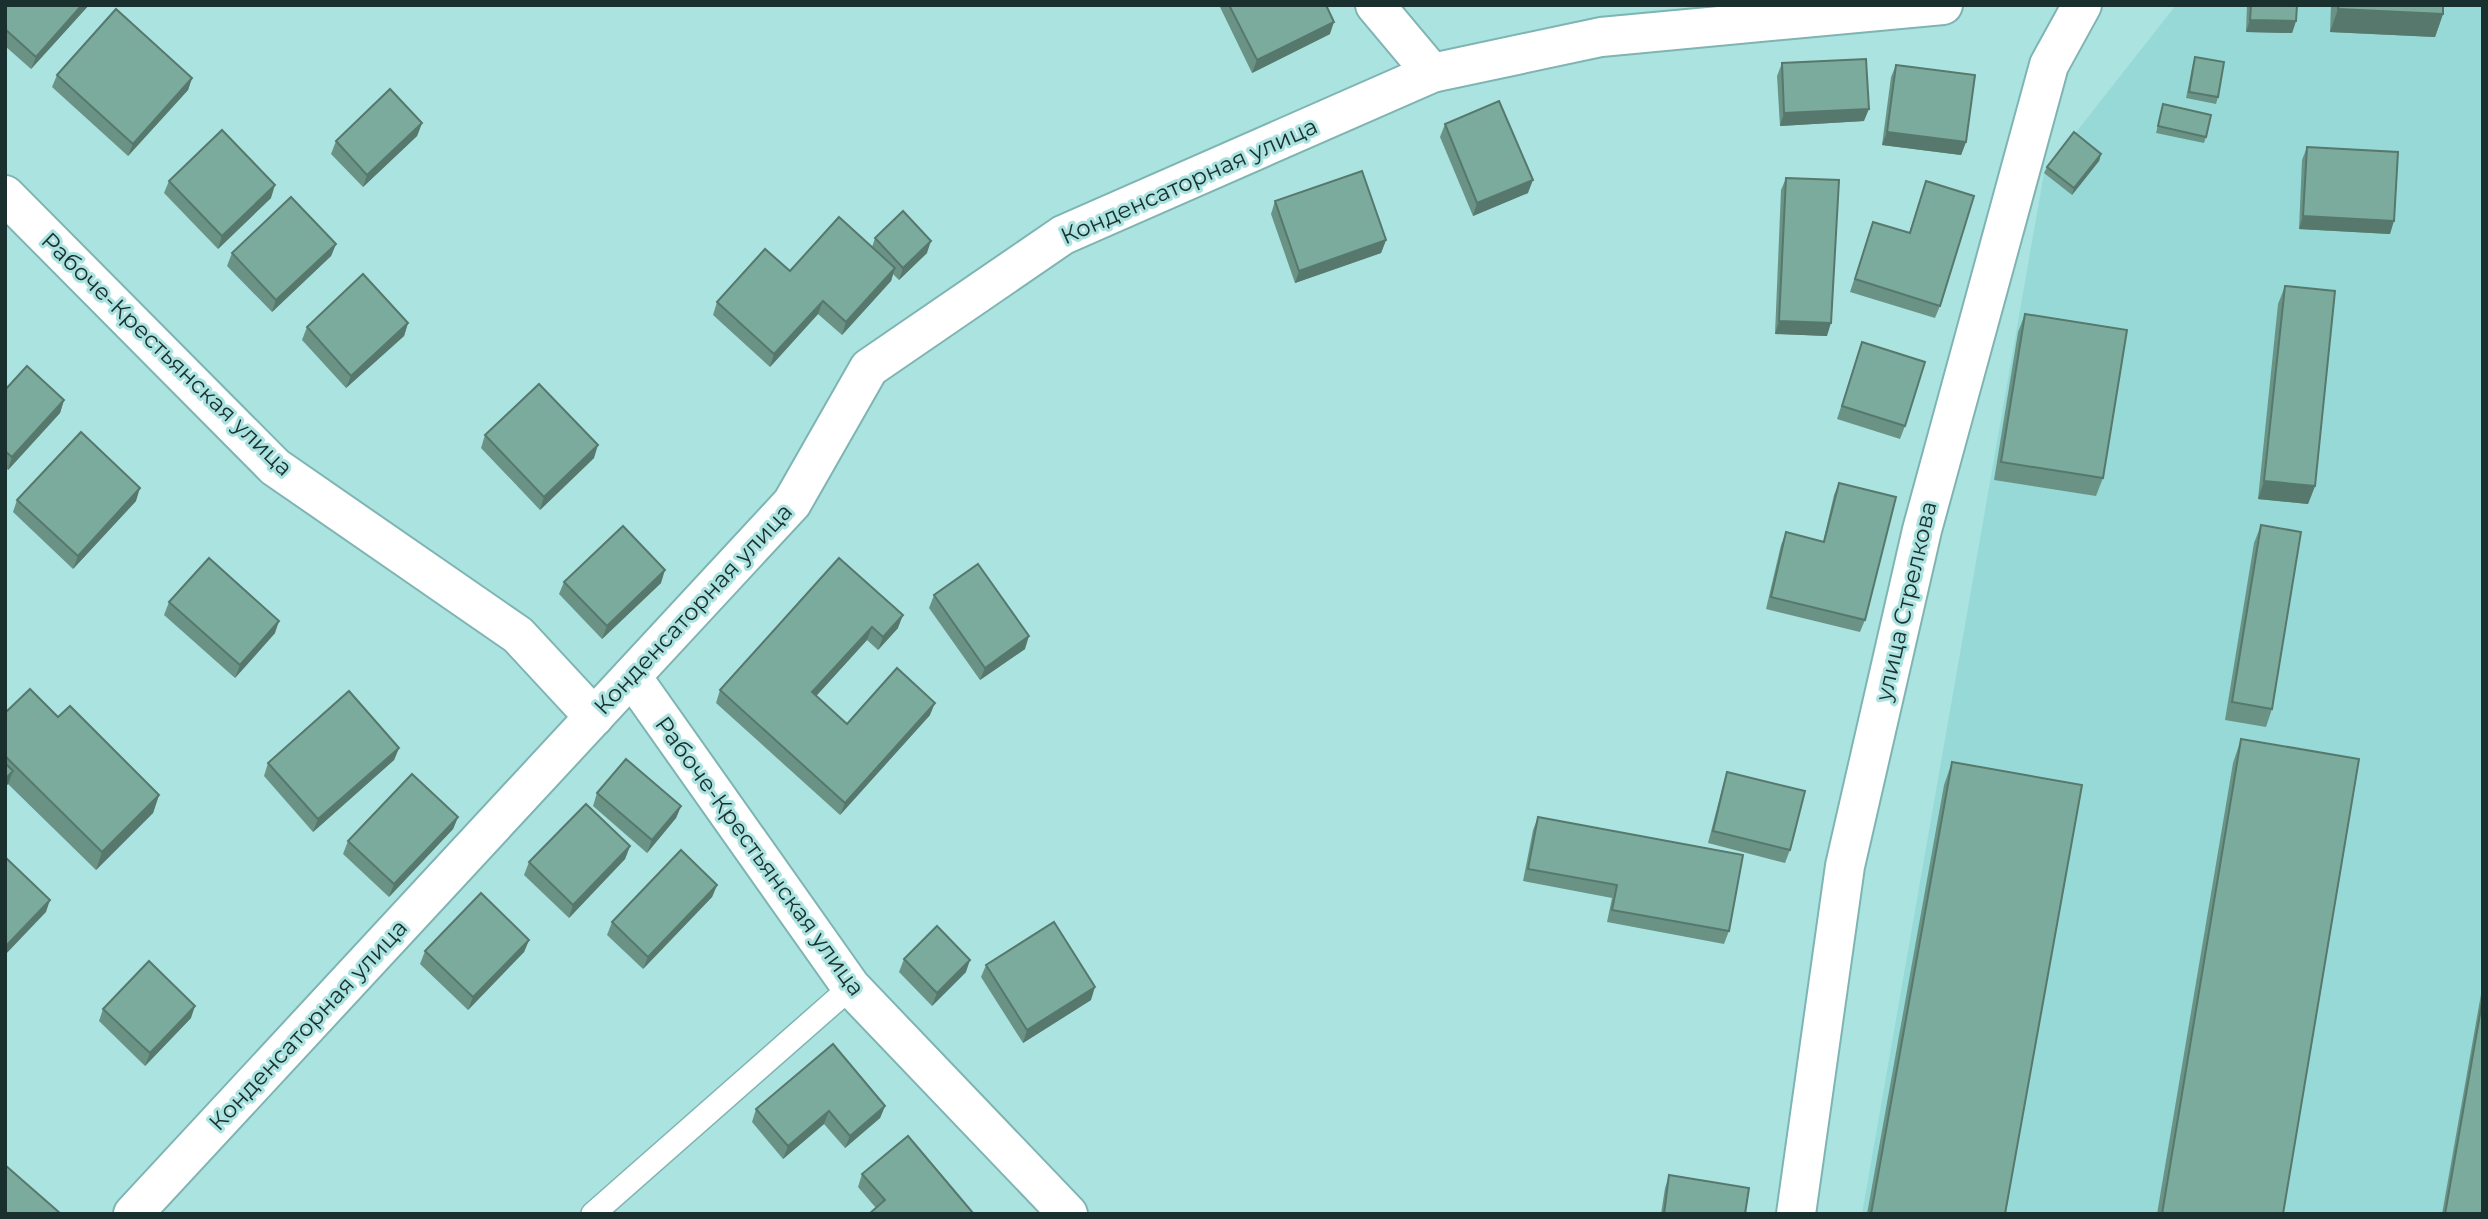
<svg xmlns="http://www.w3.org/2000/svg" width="2488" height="1219" font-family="Montserrat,sans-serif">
  <rect width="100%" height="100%" fill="#abe3e0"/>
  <polygon fill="#97d9d7" points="2176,5 2483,5 2483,1214 1862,1214 2044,173"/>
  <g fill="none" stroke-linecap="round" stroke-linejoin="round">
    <defs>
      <polyline id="service" points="593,1214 851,987"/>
      <g id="minor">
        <polyline points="1375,5 1432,73"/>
        <polyline points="5,195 275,467 518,635 594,717"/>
        <polyline points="632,677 851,987 1068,1214"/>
        <polyline points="133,1214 792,503 869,368 1063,235 1432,73 1601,37 1943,5"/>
        <polyline points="1796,1214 1845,866 1922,530 2049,65 2082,5"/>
      </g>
    </defs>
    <use href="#service" stroke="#7eb4b2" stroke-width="26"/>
    <use href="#minor" stroke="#7eb4b2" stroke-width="42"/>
    <use href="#service" stroke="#fff" stroke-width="23"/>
    <use href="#minor" stroke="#fff" stroke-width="38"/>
  </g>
  <g fill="#6a9386">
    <polygon points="5,5 89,5 31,69 5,46"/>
    <polygon points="1219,5 1326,5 1330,34 1252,73"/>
    <polygon points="2247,5 2297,5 2296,21 2292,33 2246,32"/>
    <polygon points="2331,5 2443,5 2443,14 2435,37 2330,32"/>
    <polygon points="2195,57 2218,97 2216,104 2186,98 2193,63"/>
    <polygon points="1782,63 1864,121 1780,126 1777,76"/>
    <polygon points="1896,65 1966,142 1961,155 1882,145 1891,77"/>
    <polygon points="57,75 192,78 188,90 128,156 52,87"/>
    <polygon points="2163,104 2206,137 2204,143 2156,133"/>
    <polygon points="422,123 417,136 363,187 331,154 336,141"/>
    <polygon points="1445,124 1528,193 1473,216 1440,137"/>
    <polygon points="2307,147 2390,234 2299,229 2302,160"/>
    <polygon points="2101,154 2099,161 2072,195 2044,173 2047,167"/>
    <polygon points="1786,178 1827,336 1775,334 1781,190"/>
    <polygon points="169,181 271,198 218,249 164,193"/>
    <polygon points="1926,181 1940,306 1935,318 1850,292 1873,222 1909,233"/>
    <polygon points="1275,201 1386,240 1381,253 1295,283 1271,214"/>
    <polygon points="875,238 927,253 899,280 893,274 891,281 842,335 818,314 770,367 713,315 717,302 790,271 872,247"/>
    <polygon points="336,244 331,256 272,312 227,266 232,253"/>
    <polygon points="2285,286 2315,486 2308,504 2258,499 2278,304"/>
    <polygon points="2025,314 2103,478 2096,496 1994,480 2018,332"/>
    <polygon points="408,323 404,336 346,388 302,340 307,327"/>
    <polygon points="1862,342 1905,426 1900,439 1837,419"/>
    <polygon points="5,390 64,400 60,413 8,470 5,467"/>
    <polygon points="485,435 594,458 540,510 481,448"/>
    <polygon points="1839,483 1865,620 1860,632 1766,609 1781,545 1786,532 1823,542 1834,495"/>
    <polygon points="17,500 136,501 73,569 13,512"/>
    <polygon points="2261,525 2272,709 2266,727 2225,720 2254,543"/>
    <polygon points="839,558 898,628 878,650 867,640 816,696 847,724 930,715 840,815 716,703 720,690"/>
    <polygon points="564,582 661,583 602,639 559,594"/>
    <polygon points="934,595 1025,649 980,680 929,608"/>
    <polygon points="169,602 275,633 235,678 164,615"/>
    <polygon points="5,713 58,717 159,795 153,813 96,870 8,784 5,787"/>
    <polygon points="2241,739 2283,1214 2157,1214 2233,763"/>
    <polygon points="399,748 394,760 313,832 264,776 268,763"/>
    <polygon points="1952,762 2005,1214 1867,1214 1944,785"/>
    <polygon points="1727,772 1790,850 1785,863 1708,843 1723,785"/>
    <polygon points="597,793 681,806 676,818 647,853 593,806"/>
    <polygon points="458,817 453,829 389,897 343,854 348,841"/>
    <polygon points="1538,817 1729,931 1724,944 1607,922 1612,898 1523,881 1533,830"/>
    <polygon points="630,846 625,859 569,918 524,875 529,862"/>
    <polygon points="717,885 712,897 643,969 607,935 612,922"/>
    <polygon points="529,940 524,952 468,1010 420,964 425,951"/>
    <polygon points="904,959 966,972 932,1006 899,972"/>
    <polygon points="986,965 1091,1000 1023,1043 981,977"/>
    <polygon points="2483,983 2483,1214 2442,1214"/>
    <polygon points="103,1009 191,1018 145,1066 99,1021"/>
    <polygon points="885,1106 880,1118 845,1148 824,1124 783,1159 752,1122 756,1109"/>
    <polygon points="862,1174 973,1214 876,1208 858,1187"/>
    <polygon points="1669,1175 1745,1214 1661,1214 1665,1188"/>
  </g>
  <g fill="#56786d">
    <polygon points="82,5 89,5 31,69 36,57"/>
    <polygon points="2338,9 2443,14 2435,37 2330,32"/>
    <polygon points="2250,20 2296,21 2292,33 2246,32"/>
    <polygon points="1334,22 1330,34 1252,73 1257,60"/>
    <polygon points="192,78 188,90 128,156 133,144"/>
    <polygon points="1869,109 1864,121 1780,126 1784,113"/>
    <polygon points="422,123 417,136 363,187 367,175"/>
    <polygon points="1887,132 1966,142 1961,155 1882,145"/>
    <polygon points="2101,154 2099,161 2072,195 2074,188"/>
    <polygon points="1533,180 1528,193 1473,216 1477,203"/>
    <polygon points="275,185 271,198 218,249 222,236"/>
    <polygon points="2303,216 2394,221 2390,234 2299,229"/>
    <polygon points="1386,240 1381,253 1295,283 1299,271"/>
    <polygon points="931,241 927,253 899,280 903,268"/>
    <polygon points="336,244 331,256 272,312 276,300"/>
    <polygon points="895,268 891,281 842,335 846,322"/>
    <polygon points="823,301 818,314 770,367 774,354"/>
    <polygon points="1779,321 1831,323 1827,336 1775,334"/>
    <polygon points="408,323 404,336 346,388 351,376"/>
    <polygon points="64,400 60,413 8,470 12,457"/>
    <polygon points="598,445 594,458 540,510 544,497"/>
    <polygon points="2264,481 2315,486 2308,504 2258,499"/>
    <polygon points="140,488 136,501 73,569 78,556"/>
    <polygon points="665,570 661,583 602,639 607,626"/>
    <polygon points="903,615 898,628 878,650 883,637"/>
    <polygon points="279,621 275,633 235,678 240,665"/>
    <polygon points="872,627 867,640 808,705 812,692"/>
    <polygon points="1029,636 1025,649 980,680 985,668"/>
    <polygon points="935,703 930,715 840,815 845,803"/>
    <polygon points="399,748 394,760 313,832 318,819"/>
    <polygon points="13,771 8,784 5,787 5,779"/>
    <polygon points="159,795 153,813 96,870 102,852"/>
    <polygon points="681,806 676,818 647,853 652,840"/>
    <polygon points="458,817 453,829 389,897 394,884"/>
    <polygon points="630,846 625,859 569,918 573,905"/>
    <polygon points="717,885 712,897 643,969 648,957"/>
    <polygon points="50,900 46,912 5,955 5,947"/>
    <polygon points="529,940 524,952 468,1010 473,997"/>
    <polygon points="970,960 966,972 932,1006 937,993"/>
    <polygon points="1095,987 1091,1000 1023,1043 1027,1030"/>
    <polygon points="195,1006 191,1018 145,1066 150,1053"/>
    <polygon points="885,1106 880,1118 845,1148 850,1136"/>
    <polygon points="829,1111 824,1124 783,1159 788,1146"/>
  </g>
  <g fill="#7bab9c" stroke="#56786d" stroke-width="2">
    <polygon points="5,5 82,5 36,57 5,29"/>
    <polygon points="1229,5 1326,5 1334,22 1257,60"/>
    <polygon points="2251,5 2297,5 2296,21 2250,20"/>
    <polygon points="2339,5 2443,5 2443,14 2338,9"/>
    <polygon points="116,9 192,78 133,144 57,75"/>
    <polygon points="2195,57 2224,62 2218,97 2189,92"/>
    <polygon points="1866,59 1869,109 1784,113 1782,63"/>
    <polygon points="1896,65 1975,75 1966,142 1887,132"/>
    <polygon points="390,89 422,123 367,175 336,141"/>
    <polygon points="1499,101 1533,180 1477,203 1445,124"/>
    <polygon points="2163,104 2211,115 2206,137 2158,126"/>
    <polygon points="222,130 275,185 222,236 169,181"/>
    <polygon points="2074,132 2101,154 2074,188 2047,167"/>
    <polygon points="2307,147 2398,152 2394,221 2303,216"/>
    <polygon points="1362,171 1386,240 1299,271 1275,201"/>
    <polygon points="1786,178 1839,180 1831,323 1779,321"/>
    <polygon points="1926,181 1974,196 1940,306 1855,279 1873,222 1910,233"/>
    <polygon points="291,197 336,244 276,300 232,253"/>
    <polygon points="903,211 931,241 903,268 875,238"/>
    <polygon points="839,217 895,268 846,322 823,301 774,354 717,302 765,249 790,271"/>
    <polygon points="363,274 408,323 351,376 307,327"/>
    <polygon points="2285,286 2335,291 2315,486 2264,481"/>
    <polygon points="2025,314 2127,330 2103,478 2001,462"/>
    <polygon points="1862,342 1925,362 1905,426 1842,406"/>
    <polygon points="27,366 64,400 12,457 5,451 5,390"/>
    <polygon points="539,384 598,445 544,497 485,435"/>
    <polygon points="81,432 140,488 78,556 17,500"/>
    <polygon points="1839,483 1896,497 1865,620 1771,597 1786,532 1824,542"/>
    <polygon points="2261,525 2301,532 2272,709 2232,702"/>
    <polygon points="623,526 665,570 607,626 564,582"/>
    <polygon points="209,558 279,621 240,665 169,602"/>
    <polygon points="839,558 903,615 883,637 872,627 812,692 847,724 897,668 935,703 845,803 720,690"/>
    <polygon points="978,564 1029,636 985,668 934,595"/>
    <polygon points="30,689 58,717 70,706 159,795 102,852 5,756 5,713"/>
    <polygon points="349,691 399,748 318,819 268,763"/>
    <polygon points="2241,739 2359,759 2283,1214 2162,1214"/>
    <polygon points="626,759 681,806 652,840 597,793"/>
    <polygon points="1952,762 2082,785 2005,1214 1871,1214"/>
    <polygon points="5,763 13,771 5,779"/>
    <polygon points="1727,772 1805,791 1790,850 1713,831"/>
    <polygon points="412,774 458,817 394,884 348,841"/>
    <polygon points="586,804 630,846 573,905 529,862"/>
    <polygon points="1538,817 1743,855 1729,931 1612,910 1617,885 1528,869"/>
    <polygon points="681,850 717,885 648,957 612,922"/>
    <polygon points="5,857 50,900 5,947"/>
    <polygon points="481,893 529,940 473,997 425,951"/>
    <polygon points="1054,922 1095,987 1027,1030 986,965"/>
    <polygon points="937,926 970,960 937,993 904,959"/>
    <polygon points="149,961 195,1006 150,1053 103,1009"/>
    <polygon points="2483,997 2483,1214 2445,1214"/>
    <polygon points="833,1044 885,1106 850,1136 829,1111 788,1146 756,1109"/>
    <polygon points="908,1136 973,1213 972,1214 869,1214 885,1200 862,1174"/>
    <polygon points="5,1165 61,1214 5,1214"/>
    <polygon points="1669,1175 1749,1188 1745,1214 1664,1214"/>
  </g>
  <g text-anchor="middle" stroke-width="6" stroke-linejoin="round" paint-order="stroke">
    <g font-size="23" fill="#1a302f" stroke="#abe3e0">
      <text transform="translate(1189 181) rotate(-24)" y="8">Конденсаторная улица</text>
      <text transform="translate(167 354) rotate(44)" y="8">Рабоче-Крестьянская улица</text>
      <text transform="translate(1906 601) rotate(-77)" y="8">улица Стрелкова</text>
      <text transform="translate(693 609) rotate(-47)" y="8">Конденсаторная улица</text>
      <text transform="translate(760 856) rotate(54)" y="8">Рабоче-Крестьянская улица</text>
      <text transform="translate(308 1025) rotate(-47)" y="8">Конденсаторная улица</text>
    </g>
  </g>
  <rect width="2488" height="1219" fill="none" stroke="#1a302f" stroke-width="14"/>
</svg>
